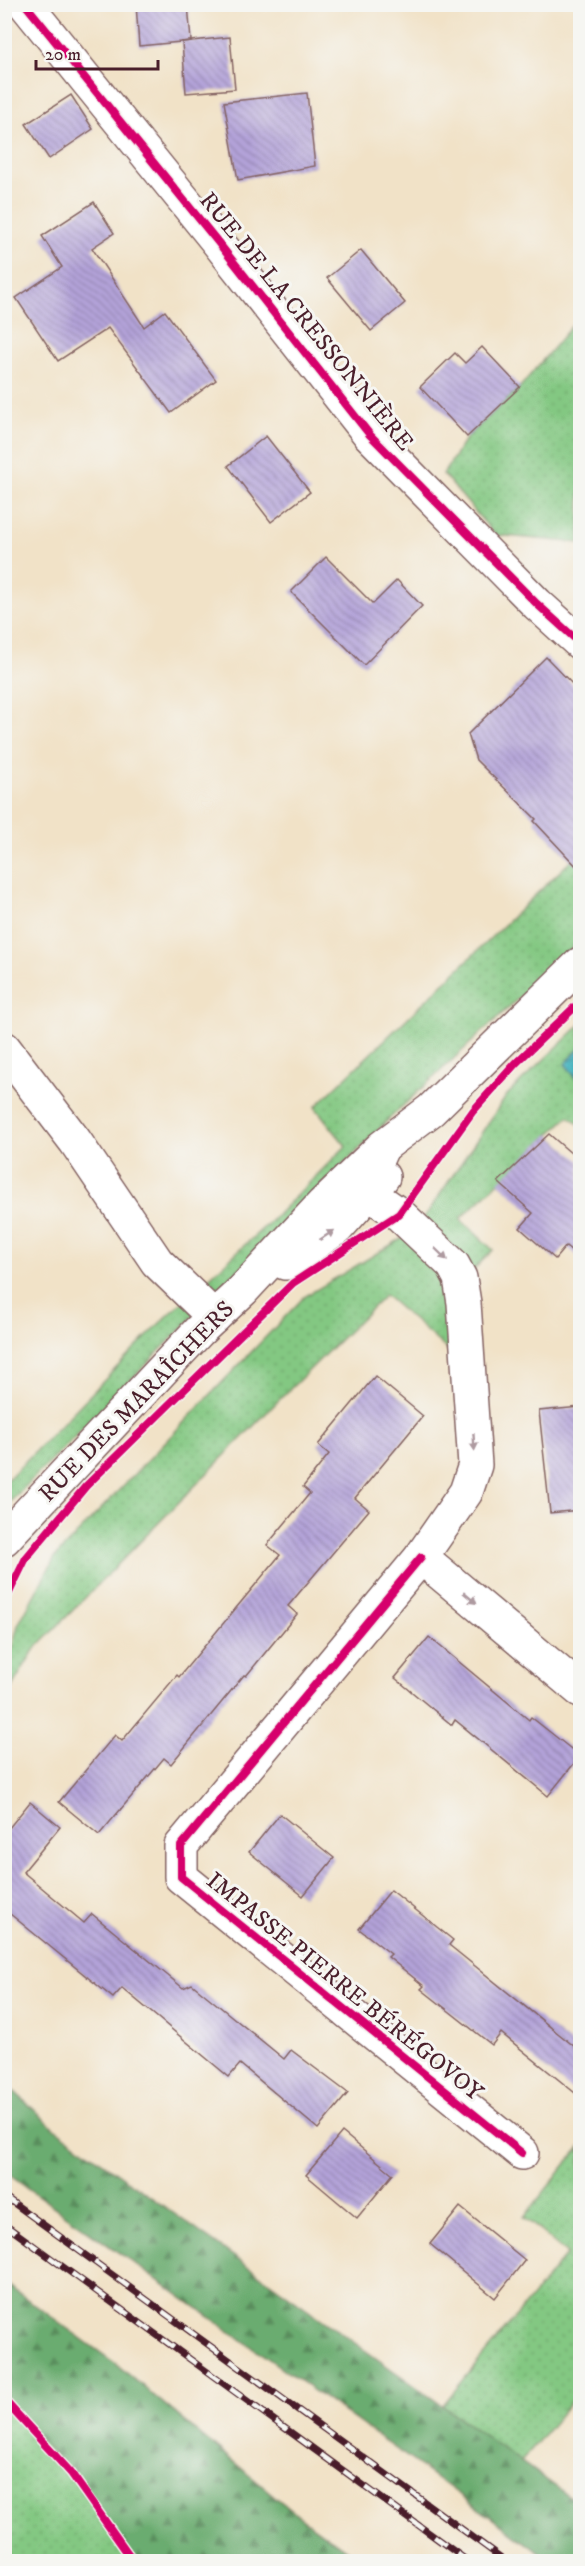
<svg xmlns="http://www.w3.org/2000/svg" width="585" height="2566" font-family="'IM FELL DW Pica',serif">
  <defs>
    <pattern id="grass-dots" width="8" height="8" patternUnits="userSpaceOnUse" patternTransform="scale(1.5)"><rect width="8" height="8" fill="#83c882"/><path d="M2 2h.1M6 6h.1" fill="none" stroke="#73ab70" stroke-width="1.8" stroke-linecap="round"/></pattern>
    <pattern id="forest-firs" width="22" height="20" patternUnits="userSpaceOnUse" patternTransform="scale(1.5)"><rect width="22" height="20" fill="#6aac70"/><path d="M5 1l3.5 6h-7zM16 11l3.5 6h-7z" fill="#598b5c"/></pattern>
    <pattern id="water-waves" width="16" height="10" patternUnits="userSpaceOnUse" patternTransform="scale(1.5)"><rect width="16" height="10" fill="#44b3be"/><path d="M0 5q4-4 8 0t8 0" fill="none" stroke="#3b919b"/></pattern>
    <pattern id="building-back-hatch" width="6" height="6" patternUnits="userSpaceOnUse" patternTransform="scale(1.5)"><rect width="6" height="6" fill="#b3a3d9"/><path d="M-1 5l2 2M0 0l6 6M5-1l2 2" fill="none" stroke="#9484b0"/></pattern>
  </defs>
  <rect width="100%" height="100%" fill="#f6f6f2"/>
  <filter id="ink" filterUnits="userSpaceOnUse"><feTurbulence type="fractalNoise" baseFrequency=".0167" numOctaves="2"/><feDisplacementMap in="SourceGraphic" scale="12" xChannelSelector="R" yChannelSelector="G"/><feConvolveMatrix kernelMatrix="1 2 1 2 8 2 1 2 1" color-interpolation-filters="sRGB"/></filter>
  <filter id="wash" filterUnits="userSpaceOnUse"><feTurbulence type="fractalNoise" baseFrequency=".008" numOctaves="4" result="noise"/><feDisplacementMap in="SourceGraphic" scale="24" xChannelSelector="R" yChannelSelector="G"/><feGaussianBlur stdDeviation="1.35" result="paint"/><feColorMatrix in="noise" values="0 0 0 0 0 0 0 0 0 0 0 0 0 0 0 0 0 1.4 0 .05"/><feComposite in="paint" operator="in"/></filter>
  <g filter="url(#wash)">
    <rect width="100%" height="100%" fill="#f1e2c7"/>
    <g fill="url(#grass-dots)" stroke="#667456" stroke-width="1.5">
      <polygon points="580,316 580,543 495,535 443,474 467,437 520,387"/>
      <polygon points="580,852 580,941 390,1118 5,1507 5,1482 161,1322 273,1219 346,1146 315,1107"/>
      <polygon points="580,1025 580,1125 569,1116 460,1219 493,1250 475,1268 451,1353 385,1295 277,1402 34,1650 5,1698 5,1674 18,1625 55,1557 304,1297 416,1230 507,1095"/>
      <polygon points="580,2147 580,2391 521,2462 442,2406 567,2254 524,2217"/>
      <polygon points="4,2283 116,2364 297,2515 362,2561 5,2561"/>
    </g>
    <g fill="url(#forest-firs)" stroke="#5a664e" stroke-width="1.5">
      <polygon points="5,2083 53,2127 580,2504 580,2561 551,2561 410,2459 5,2172"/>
      <polygon points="5,2283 116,2364 297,2515 362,2561 134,2561 71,2473 5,2400"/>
    </g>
    <polygon fill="url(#water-waves)" stroke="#476974" stroke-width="1.5" points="580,1048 580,1082 565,1064"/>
    <g id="blocks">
      <g fill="url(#building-back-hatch)">
        <polygon points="136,4 188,4 191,41 139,46"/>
        <polygon points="230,37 235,89 186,93 182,42"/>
        <polygon points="307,93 315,166 238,180 224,102"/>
        <polygon points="71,95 93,129 49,159 26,124"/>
        <polygon points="94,202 114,233 92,248 144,327 165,311 216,380 171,413 108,328 58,361 16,298 62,267 42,236"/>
        <polygon points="361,250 405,303 371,331 327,278"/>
        <polygon points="482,347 520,387 467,437 420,387 455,353 465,363"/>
        <polygon points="266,436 310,492 271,522 228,466"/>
        <polygon points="326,557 373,604 397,580 422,606 364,665 291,592"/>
        <polygon points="546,657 580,692 580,870 534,821 536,819 476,760 468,734"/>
        <polygon points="549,1134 580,1161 580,1258 566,1246 555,1259 520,1228 533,1213 498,1182"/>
        <polygon points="375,1376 423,1416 355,1498 369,1510 288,1606 297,1614 246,1676 244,1675 171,1764 164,1758 99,1835 59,1802 115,1735 122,1741 177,1675 179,1677 280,1555 267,1545 310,1493 303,1487 329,1454 318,1445"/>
        <polygon points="580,1407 580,1510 550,1513 539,1411"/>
        <polygon points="429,1637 529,1720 531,1717 580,1756 548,1796 455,1720 452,1725 395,1678"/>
        <polygon points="30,1802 60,1827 23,1872 84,1923 92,1914 183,1988 192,1984 284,2059 291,2050 348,2093 318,2129 240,2064 229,2077 122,1988 113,1998 4,1909 4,1834"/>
        <polygon points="280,1814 334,1858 303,1896 249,1852"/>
        <polygon points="391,1890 453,1940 449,1945 580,2051 580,2097 501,2033 492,2045 421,1989 424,1986 388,1957 391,1954 359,1929"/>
        <polygon points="342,2132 393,2174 357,2218 306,2175"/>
        <polygon points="460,2207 525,2260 495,2298 430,2244"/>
      </g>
    </g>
  </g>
  <g filter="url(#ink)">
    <use href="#blocks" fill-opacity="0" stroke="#846362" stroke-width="1.5"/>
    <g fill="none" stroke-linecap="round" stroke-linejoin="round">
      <defs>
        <g id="minor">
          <polyline points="25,4 217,241 370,435 537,604 580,643"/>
          <polyline points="4,1048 75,1141 157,1262 214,1317"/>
          <polyline points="382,1148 369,1177 370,1194 399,1214 453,1265 460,1278 464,1303 475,1465 466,1492 421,1557 580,1690"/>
          <polyline points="285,1263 338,1227 383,1177"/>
          <polyline points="4,1539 199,1331 243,1290 323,1204 382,1147 431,1110 580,964"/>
          <polyline points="421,1557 181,1846 181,1877 522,2153"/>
        </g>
      </defs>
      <use href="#minor" stroke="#846362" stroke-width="36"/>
      <use href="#minor" stroke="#fff" stroke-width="33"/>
      <defs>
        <g id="rail">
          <polyline points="4,2196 507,2562"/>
          <polyline points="4,2224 469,2562"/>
        </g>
      </defs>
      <use href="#rail" stroke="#4a1f2b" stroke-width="7"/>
      <use href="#rail" stroke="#f6f6f2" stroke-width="4.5" stroke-dasharray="14" stroke-linecap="butt"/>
      <defs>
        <g id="cycleway">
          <polyline points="25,4 217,241 370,435 537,604 580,643"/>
          <polyline points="421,1557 181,1846 181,1877 522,2153"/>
          <polyline points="4,1603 26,1558 86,1486 293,1283 399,1214 473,1111 516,1063 580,1002"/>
          <polyline points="4,2400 71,2473 134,2562"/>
        </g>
      </defs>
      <use href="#cycleway" stroke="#f6f6f2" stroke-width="11"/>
      <use href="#cycleway" stroke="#d6006c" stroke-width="8"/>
    </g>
    <defs><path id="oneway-solid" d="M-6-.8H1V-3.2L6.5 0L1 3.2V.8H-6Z" transform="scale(1.5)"/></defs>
    <g fill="#ae9aa0">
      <use href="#oneway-solid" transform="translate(327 1235) rotate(-33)"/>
      <use href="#oneway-solid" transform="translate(441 1254) rotate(44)"/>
      <use href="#oneway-solid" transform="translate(474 1442) rotate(86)"/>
      <use href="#oneway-solid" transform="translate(470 1598) rotate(40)"/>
    </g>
  </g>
  <g text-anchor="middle" stroke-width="6" stroke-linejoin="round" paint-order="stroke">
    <g font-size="24" fill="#4a1f2b" stroke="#f6f6f2">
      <text transform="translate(307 321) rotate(51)" y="8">RUE DE LA CRESSONNIÈRE</text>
      <text transform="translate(136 1401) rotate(-46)" y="8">RUE DES MARAÎCHERS</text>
      <text transform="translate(345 1986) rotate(39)" y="8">IMPASSE PIERRE BÉRÉGOVOY</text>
    </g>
  </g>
  <rect width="585" height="2566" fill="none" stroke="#f6f6f2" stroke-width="24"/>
  <path d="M36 60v9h122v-9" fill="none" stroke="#4a1f2b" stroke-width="3"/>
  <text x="45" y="60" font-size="18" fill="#4a1f2b" stroke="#f6f6f2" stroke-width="4.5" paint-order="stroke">20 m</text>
</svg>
